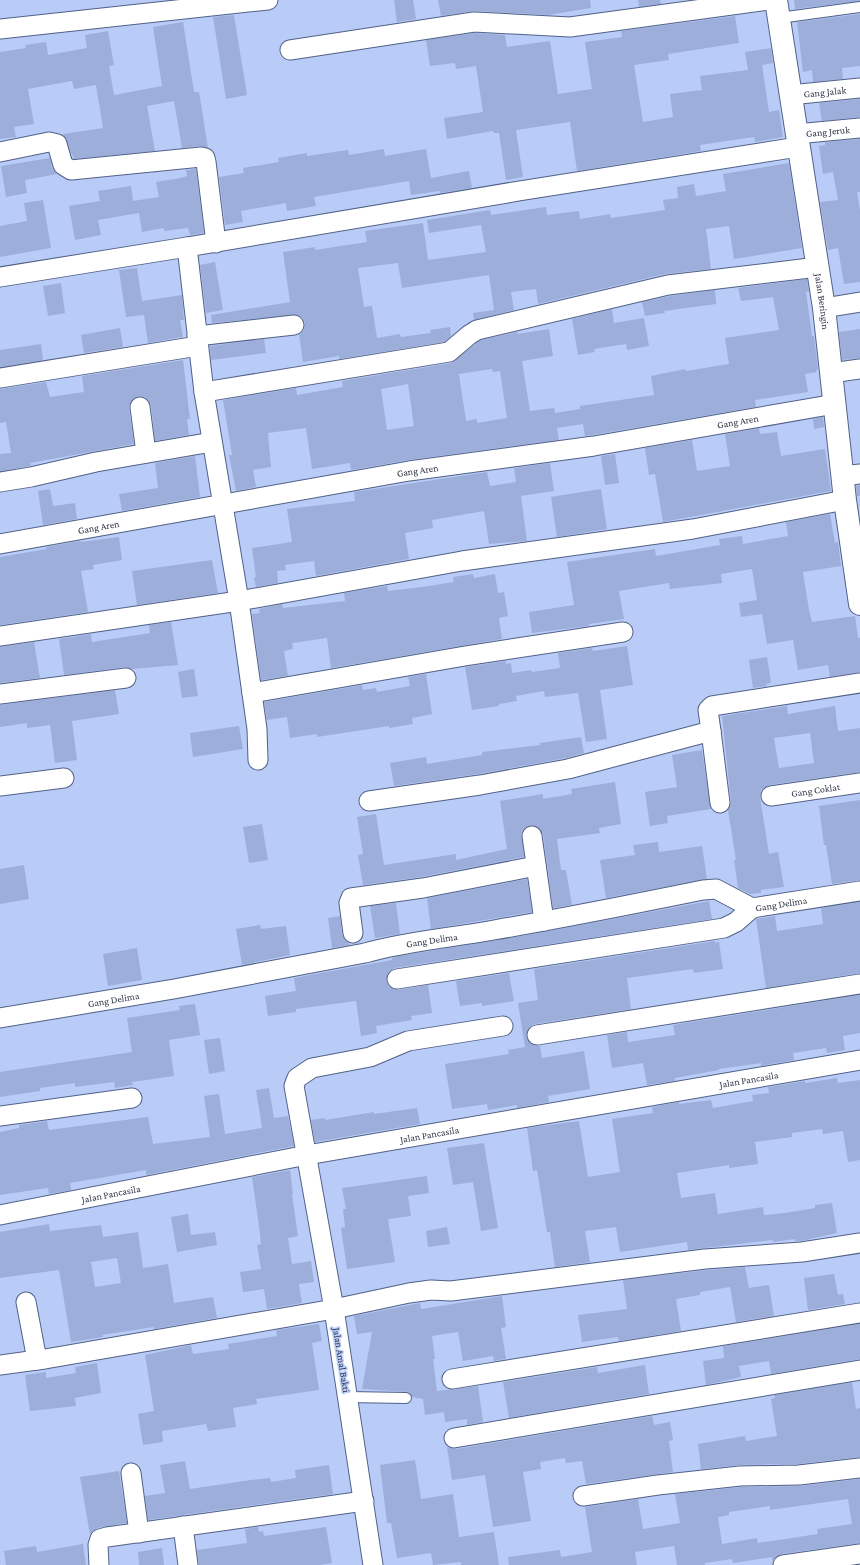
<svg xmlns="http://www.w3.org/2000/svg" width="860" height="1565" font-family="'Crimson Pro',serif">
  <rect width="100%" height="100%" fill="#b9ccf8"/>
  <g fill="#9caed9" fill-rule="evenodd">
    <polygon points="394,0 413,0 416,19 397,22"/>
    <polygon points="438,0 590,0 591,8 548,15 474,11 441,16"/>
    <polygon points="638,0 660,0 661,4 639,7"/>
    <polygon points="794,0 860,0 860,1 795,9"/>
    <polygon points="860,14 860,66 842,68 843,79 813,82 812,70 803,72 797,22"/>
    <polygon points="234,15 247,95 226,99 213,17"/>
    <polygon points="735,16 739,43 668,54 669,60 634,65 643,122 673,117 670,94 702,90 700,76 748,70 745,52 771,48 773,63 762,65 769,112 779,110 783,137 755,142 754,137 700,145 701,151 577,171 570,122 516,130 523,177 506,180 499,133 494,133 493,131 447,139 444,118 483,112 476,66 456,69 455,63 430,66 426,40 475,33 505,35 507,47 550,41 558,94 592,89 585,42 622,37 621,31"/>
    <polygon points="183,22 194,92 199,92 208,148 200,146 182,148 174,101 147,106 155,151 74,159 63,134 103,128 96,85 74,89 72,81 28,89 34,124 14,127 16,137 0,139 0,52 26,48 25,45 46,42 48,55 87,48 85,35 108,31 114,65 109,66 114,95 162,86 153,27"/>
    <polygon points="860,99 860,117 822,121 819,103"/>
    <polygon points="860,139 860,192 857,192 860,210 860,282 844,284 838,248 828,250 820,202 838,200 833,172 823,174 819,146 825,145 825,142"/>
    <polygon points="384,149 385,156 426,149 431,178 469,171 472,188 440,193 440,191 411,195 409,181 314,197 316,206 287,211 286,203 241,211 243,222 225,225 219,177 244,173 243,168 279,162 278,158 307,153 307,156 348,150 349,155"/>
    <polygon points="50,158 52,168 57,174 25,180 27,193 6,197 1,166"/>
    <polygon points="789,163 802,248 734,259 729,226 706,229 711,269 665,274 538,304 536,289 511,292 514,310 474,320 473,313 494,310 489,275 402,288 398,263 358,268 364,307 372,306 377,338 400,334 401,337 431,333 430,330 450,327 451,336 444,342 339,359 339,356 303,362 299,335 304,330 305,323 303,318 298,315 212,323 211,315 290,302 283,252 315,247 315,250 367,242 365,231 423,223 428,260 486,252 481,225 429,233 427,220 490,210 491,215 546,207 547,215 579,211 580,219 610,214 611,218 665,210 663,200 678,198 677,187 694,184 696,196 726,191 723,174"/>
    <polygon points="196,169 204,233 190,235 188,228 164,231 164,228 142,232 139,213 98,220 101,235 75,240 69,206 100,201 98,191 131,186 133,201 159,197 156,182 180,178 187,176 186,170"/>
    <polygon points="43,200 51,248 0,257 0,226 27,221 24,203"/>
    <polygon points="215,262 223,310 206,313 200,265"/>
    <polygon points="137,268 142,301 182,295 184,320 180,320 183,337 148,343 144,315 126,317 119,270"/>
    <path d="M807 279 809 291 806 292 812 336H814L818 369 816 370 817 372 805 374 808 392 755 400 756 407 592 435 585 436 583 424 557 428 559 440 408 460 351 470 350 463 312 469 306 428 268 433 271 467 253 470 256 487 236 491 229 455H232L223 400 296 388 297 395 343 387 342 381 451 363 481 340 517 332 518 334 549 329 553 356 522 361 530 411 554 408 555 413 580 409V406L654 395 651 376 685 369 686 371 729 364 725 338 779 330 773 297 741 301 738 288ZM492 369 493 372 500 371 507 418 477 423V419L466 421 459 374ZM408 384 414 426 387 430 381 389Z"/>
    <polygon points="61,283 65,313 48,316 43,286"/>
    <polygon points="715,290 716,304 664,311 665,313 645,316 642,302 670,296"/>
    <polygon points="612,309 614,323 644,318 649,346 627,350 626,344 594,349 595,352 578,355 572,319"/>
    <polygon points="120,328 123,347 84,353 81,335"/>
    <polygon points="860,329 860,358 842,360 839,332"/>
    <polygon points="264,339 266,353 211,360 210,346"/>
    <polygon points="41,344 43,360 0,367 0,350"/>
    <polygon points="183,360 190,419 187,419 189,435 155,441 151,405 145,397 138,396 133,399 129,408 134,444 30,463 31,466 0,471 0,454 11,453 6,422 0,423 0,389 46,382 50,397 84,392 82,376"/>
    <polygon points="823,417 824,427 814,429 813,419"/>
    <polygon points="759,428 760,434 777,432 781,456 825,449 831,491 663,522 655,474 649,475 645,448 692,440 697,471 730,466 725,434"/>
    <polygon points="615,454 619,483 605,485 601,456"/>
    <polygon points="195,456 200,497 122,511 119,494 158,488 155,463"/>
    <polygon points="550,463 554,491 521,496 527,541 489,544 484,511 432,520 433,528 405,533 409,559 316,576 314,561 285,565 286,570 277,571 278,583 256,587 254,578 256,577 252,548 292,542 287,509 355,501 354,492 487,472 490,486 516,482 514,468"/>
    <polygon points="860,485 860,496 857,496 856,486"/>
    <polygon points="50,489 53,506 75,503 77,519 43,525 38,491"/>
    <polygon points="601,489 607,529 557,537 551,497"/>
    <polygon points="830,514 835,543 838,542 841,566 803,572 809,610 812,622 855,616 858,638 860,638 860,672 830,677 828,665 798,670 793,640 767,644 762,614 741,617 739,603 757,600 752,569 721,574 722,583 670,589 669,583 619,591 624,619 589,624 589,626 532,633 529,612 574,605 567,562 655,549 656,556 720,545 719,539 742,536 743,544 788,536 786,522"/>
    <polygon points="119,537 122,560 93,565 94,569 81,571 88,612 0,625 0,557 47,549 46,547 80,541 81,542"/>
    <polygon points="212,560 218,593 137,605 132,571"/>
    <polygon points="473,574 474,578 495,574 498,593 504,592 508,616 499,618 502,639 331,668 327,638 292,643 293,649 284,651 288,676 261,680 252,614 260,613 259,609 282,604 283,608 345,601 344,593 387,586 388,591 422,587 454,582 453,577"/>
    <polygon points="171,622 178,665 132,669 125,667 64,675 59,639 91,634 92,642 150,633 149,625"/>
    <polygon points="34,642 40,678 0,683 0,647"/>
    <polygon points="627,646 633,685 600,690 607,739 586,742 578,693 545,697 544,691 516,696 517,701 499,704 499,706 472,710 465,667 506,661 506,664 511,663 512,673 531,670 532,672 560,668 558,653 592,648 593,651"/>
    <polygon points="767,657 771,683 766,684 767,686 753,688 749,660"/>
    <polygon points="194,669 198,696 182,698 178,672"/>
    <polygon points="426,674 432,714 412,718 413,724 389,728 389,726 317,737 317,734 290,738 287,717 267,720 264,702 362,685 363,690 376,688 377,692 410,686 408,677"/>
    <polygon points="115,690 119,714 72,721 77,760 55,763 50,725 27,728 27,723 0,727 0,705"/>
    <path d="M787 706 788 714 835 706 838 731 860 728V772L769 785 761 790 760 797 769 854 778 852 784 887 761 890V893L750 894 738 888 734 860H736L728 810 731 802 722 716ZM810 733 814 763 779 768 774 738Z"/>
    <polygon points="239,726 243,749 193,757 190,733"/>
    <polygon points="581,737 584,753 566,758 478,774 394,786 390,763 426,757 427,764 482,755 482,752 540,745 540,743"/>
    <polygon points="702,750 711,809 667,816 668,823 650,826 645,792 677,787 672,755"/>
    <polygon points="615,782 621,824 599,828 600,833 557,839 561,870 566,870 572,905 553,908 543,834 540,829 531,825 526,827 522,832 524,857 421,877 363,885 358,855 363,854 357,817 376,814 384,865 456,854 456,860 507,849 500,801 543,794 543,799 572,794 571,789"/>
    <polygon points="860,800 860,880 832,884 826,845 824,845 819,806"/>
    <polygon points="262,824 268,860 249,863 243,827"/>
    <polygon points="658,842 659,852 702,846 707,879 606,898 600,860 635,855 633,845"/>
    <polygon points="24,865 29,899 0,904 0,869"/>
    <polygon points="527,879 532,912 431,929 427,898"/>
    <polygon points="709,901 712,919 395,968 390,971 387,975 386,981 389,986 398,990 428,985 432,1013 411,1016 412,1020 376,1026 377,1033 361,1036 356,1001 296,1009 296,1012 268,1016 265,996 296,991 294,978 392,960 392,958 399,956 522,936"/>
    <polygon points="860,902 860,973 766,988 756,919 775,916 777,931 823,924 821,908"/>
    <polygon points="396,903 400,934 375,938 370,906"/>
    <polygon points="340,916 342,935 350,945 332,948 328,918"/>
    <polygon points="260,925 261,929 286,926 290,955 242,965 236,929"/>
    <polygon points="715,941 715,943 719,942 723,969 694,973 693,969 627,978 631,1009 535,1024 530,1027 527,1031 526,1037 533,1045 540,1046 542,1058 584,1051 590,1089 548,1096 549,1102 517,1108 517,1105 488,1110 487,1104 452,1109 445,1064 509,1054 508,1050 525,1047 518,1003 538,1000 534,969"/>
    <polygon points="137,948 142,980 108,986 103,954"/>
    <polygon points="509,973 514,1001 482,1006 482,1003 460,1006 456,981"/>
    <polygon points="860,995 860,1033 843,1036 845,1050 827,1053 826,1048 793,1053 794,1060 761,1066 761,1063 719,1069 719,1070 675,1078 675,1081 647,1085 643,1063 612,1068 607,1035 627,1032 628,1042 675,1035 673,1025"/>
    <polygon points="195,1004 200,1035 169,1040 174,1076 132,1082 133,1085 115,1088 114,1082 75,1087 75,1083 40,1088 40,1091 0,1097 0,1072 132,1052 127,1018 180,1010 179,1006"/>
    <polygon points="220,1038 225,1071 209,1074 204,1040"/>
    <polygon points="837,1078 838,1083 860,1080 860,1160 848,1162 843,1131 823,1134 822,1129 792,1133 792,1137 755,1142 758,1164 729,1168 729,1165 677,1173 681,1198 715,1193 718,1214 763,1207 764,1215 785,1213 815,1208 815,1205 832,1203 837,1233 801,1241 795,1241 795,1239 773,1242 773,1240 688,1250 687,1242 620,1252 616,1227 585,1231 590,1262 555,1267 550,1232 547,1232 537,1170 533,1171 527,1128 579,1121 588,1177 620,1172 612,1119 653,1113 652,1107 679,1102 679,1104 711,1100 713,1108 753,1101 752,1095 769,1093 768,1087 805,1081 805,1083"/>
    <polygon points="269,1088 274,1118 288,1116 294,1146 146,1175 146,1170 70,1183 71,1190 49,1194 48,1188 0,1195 0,1132 19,1128 19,1125 47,1121 49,1130 148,1117 153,1144 210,1137 204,1096 219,1094 225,1134 262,1128 256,1090"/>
    <polygon points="417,1108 420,1124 315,1142 311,1120 325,1118 325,1120 374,1112 374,1114"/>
    <polygon points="484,1143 498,1228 481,1231 473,1182 453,1185 447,1148"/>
    <polygon points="290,1170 293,1194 292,1194 298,1236 288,1238 292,1264 311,1261 314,1282 299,1284 302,1303 267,1309 264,1289 243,1292 240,1272 261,1269 257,1245 261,1244 259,1226 252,1177"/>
    <polygon points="427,1176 429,1193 408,1196 411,1216 388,1219 395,1262 347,1269 341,1228 345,1227 343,1209 346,1209 342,1188"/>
    <polygon points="188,1214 191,1235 215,1232 217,1245 177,1252 171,1217"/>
    <path d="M49 1224 50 1231 101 1225 103 1237 138 1232 143 1268 168 1264 174 1303 213 1297 217 1318 154 1329V1327L102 1335 103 1337 71 1342 59 1270 0 1278V1232ZM117 1258 121 1283 95 1287 91 1262Z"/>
    <polygon points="447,1227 450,1244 428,1247 426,1231"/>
    <polygon points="745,1267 749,1288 769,1285 774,1316 736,1322 730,1287 700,1292 700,1295 676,1299 681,1331 619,1341 618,1337 582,1342 578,1315 627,1309 623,1280 706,1270"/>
    <polygon points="834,1274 838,1295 843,1294 845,1304 808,1310 804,1278"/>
    <polygon points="502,1296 506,1327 501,1328 506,1359 494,1361 493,1356 463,1361 458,1332 432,1336 435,1359 433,1359 437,1391 478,1386 483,1422 467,1425 467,1419 445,1422 444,1412 425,1415 423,1399 412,1397 409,1392 362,1389 372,1332 357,1334 354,1316 420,1303 421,1309"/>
    <polygon points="319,1324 322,1341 312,1343 319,1390 256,1399 257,1404 233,1408 236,1427 208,1431 206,1424 162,1431 163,1442 143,1445 138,1414 154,1411 145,1355 191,1345 193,1354 229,1349 228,1344 277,1336 276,1330"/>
    <polygon points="860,1324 860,1359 771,1374 769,1361 739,1366 741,1377 706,1385 703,1361 724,1358 723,1346"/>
    <polygon points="97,1363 101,1393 75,1398 76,1406 30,1411 25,1375 46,1372 46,1378 76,1373 75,1367"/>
    <polygon points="645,1365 649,1394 509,1418 503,1382 597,1367 598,1373"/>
    <polygon points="852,1382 856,1409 860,1408 860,1457 798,1464 740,1465 701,1469 698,1444 745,1436 746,1441 777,1436 771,1399 775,1398 774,1395"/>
    <polygon points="652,1416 654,1425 670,1422 673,1440 669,1441 673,1472 586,1484 582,1461 566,1463 565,1458 540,1462 541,1469 523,1472 531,1521 493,1527 485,1475 452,1480 447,1447 456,1449"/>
    <polygon points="415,1460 421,1499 453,1494 459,1537 494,1532 499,1565 461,1565 461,1562 433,1565 431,1553 397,1558 391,1523 387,1523 380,1465"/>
    <polygon points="185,1461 190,1489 251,1480 270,1478 271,1482 296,1478 295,1470 329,1465 333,1494 148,1520 145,1496 165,1493 160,1465"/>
    <polygon points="119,1471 127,1523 97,1528 90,1535 80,1477"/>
    <path d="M860 1479V1543L781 1554 772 1561V1557L733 1563 732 1559 705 1563V1565H677L674 1546 635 1552 637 1565H509L508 1557 560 1550 561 1557 592 1552 585 1507 638 1499 643 1529 680 1523 675 1494 741 1487 800 1486ZM848 1499 852 1524 817 1529 818 1534 758 1543 757 1538 722 1544 718 1517 729 1515V1512L770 1506V1510Z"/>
    <polygon points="258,1527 259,1532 263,1531 264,1536 326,1527 332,1563 320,1565 199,1565 197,1550 247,1543 245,1529"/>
    <polygon points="83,1544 86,1565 6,1565 4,1551 36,1546 37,1552"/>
    <polygon points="162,1548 164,1565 139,1565 138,1552"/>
  </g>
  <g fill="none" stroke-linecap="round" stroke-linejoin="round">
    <defs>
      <g id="service">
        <polyline points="779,18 860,7"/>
        <polyline points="347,1397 406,1398"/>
      </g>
      <g id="minor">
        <polyline points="0,29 268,0"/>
        <polyline points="290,50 474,22 570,27 769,0"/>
        <path id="s1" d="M790 95 860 88"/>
        <path id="s2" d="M796 134 860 128"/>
        <polyline points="0,152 49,142 57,144 63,165 71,170 201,157 205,158 206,162 216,243"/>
        <polyline points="0,277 187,247"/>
        <polyline points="824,308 860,302"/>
        <polyline points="197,336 294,325"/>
        <polyline points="831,373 860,369"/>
        <polyline points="0,378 198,346"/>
        <polyline points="204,392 449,352 469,335 477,330 668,285 818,267"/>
        <polyline points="140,407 146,453"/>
        <polyline points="843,476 860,474"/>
        <polyline points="0,482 31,477 96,462 212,442"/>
        <path id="s3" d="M0 544 409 471 594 446 835 404"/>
        <polyline points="0,636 239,601 462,561 693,529 845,500"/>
        <polyline points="252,693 465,656 623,632"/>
        <polyline points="0,694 126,678"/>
        <polyline points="711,731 720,803"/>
        <polyline points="258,760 257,729 239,601 204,392 187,247 519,191 798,147"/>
        <polyline points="0,786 64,778"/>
        <path id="s4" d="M771 796 860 783"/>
        <polyline points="369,801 480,785 568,769 711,731 708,710 712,706 860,683"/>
        <polyline points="532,836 544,921"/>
        <polyline points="353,933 349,903 351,898 423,888 536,866"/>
        <polyline points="397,979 724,928 736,922 752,908"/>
        <path id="s5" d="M0 1018 174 989 365 953C407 941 450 938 494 930 564 918 634 904 703 890L716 889 752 908 860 891"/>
        <polyline points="537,1035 860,984"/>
        <polyline points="0,1116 132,1098"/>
        <path id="s6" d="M0 1215 307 1155 860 1060"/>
        <polyline points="26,1302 37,1360 45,1359 334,1309 409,1293 431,1290 451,1291 705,1259 802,1252 860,1243"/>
        <polyline points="0,1365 37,1360"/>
        <polyline points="452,1379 860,1313"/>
        <polyline points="454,1438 860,1370"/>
        <polyline points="131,1473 139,1533"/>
        <polyline points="583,1496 658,1485 740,1476 799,1475 860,1468"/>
        <polyline points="183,1526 188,1565"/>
        <polyline points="99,1565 98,1545 100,1539 107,1537 364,1501"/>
        <polyline points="373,1565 334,1309 294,1086 297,1078 312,1068 370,1057 408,1041 503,1026"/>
        <polyline points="783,1565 860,1554"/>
      </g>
      <g id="tertiary">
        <path id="s7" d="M776 0 824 308 845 500 860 604"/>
      </g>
    </defs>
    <use href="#service" stroke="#516187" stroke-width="12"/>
    <use href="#minor" stroke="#516187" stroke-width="21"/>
    <use href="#tertiary" stroke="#516187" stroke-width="24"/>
    <use href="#service" stroke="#fff" stroke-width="10"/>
    <use href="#minor" stroke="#fff" stroke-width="19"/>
    <use href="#tertiary" stroke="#fff" stroke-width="22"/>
  </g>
  <g text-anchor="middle" stroke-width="3" stroke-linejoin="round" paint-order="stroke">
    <g font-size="10" fill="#2f3648" stroke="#b9ccf8">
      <text dy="4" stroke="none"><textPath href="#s1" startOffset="35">Gang Jalak</textPath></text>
      <text dy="4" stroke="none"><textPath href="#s2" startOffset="32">Gang Jeruk</textPath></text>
      <text dy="4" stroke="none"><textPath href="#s7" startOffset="305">Jalan Beringin</textPath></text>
      <text dy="4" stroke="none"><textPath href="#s3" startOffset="748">Gang Aren</textPath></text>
      <text dy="4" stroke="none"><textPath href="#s3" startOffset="424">Gang Aren</textPath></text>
      <text dy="4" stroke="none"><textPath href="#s3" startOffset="100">Gang Aren</textPath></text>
      <text dy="4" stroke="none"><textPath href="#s4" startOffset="45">Gang Coklat</textPath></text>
      <text dy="4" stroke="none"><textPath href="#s5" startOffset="798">Gang Delima</textPath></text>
      <text dy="4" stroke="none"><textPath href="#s5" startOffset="439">Gang Delima</textPath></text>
      <text dy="4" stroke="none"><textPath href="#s5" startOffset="115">Gang Delima</textPath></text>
      <text dy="4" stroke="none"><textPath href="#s6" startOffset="761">Jalan Pancasila</textPath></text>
      <text dy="4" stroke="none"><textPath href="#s6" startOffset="437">Jalan Pancasila</textPath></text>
      <text dy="4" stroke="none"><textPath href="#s6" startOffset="113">Jalan Pancasila</textPath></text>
      <text transform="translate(342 1360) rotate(81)" y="4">Jalan Amal Bakti</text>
    </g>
  </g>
</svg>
